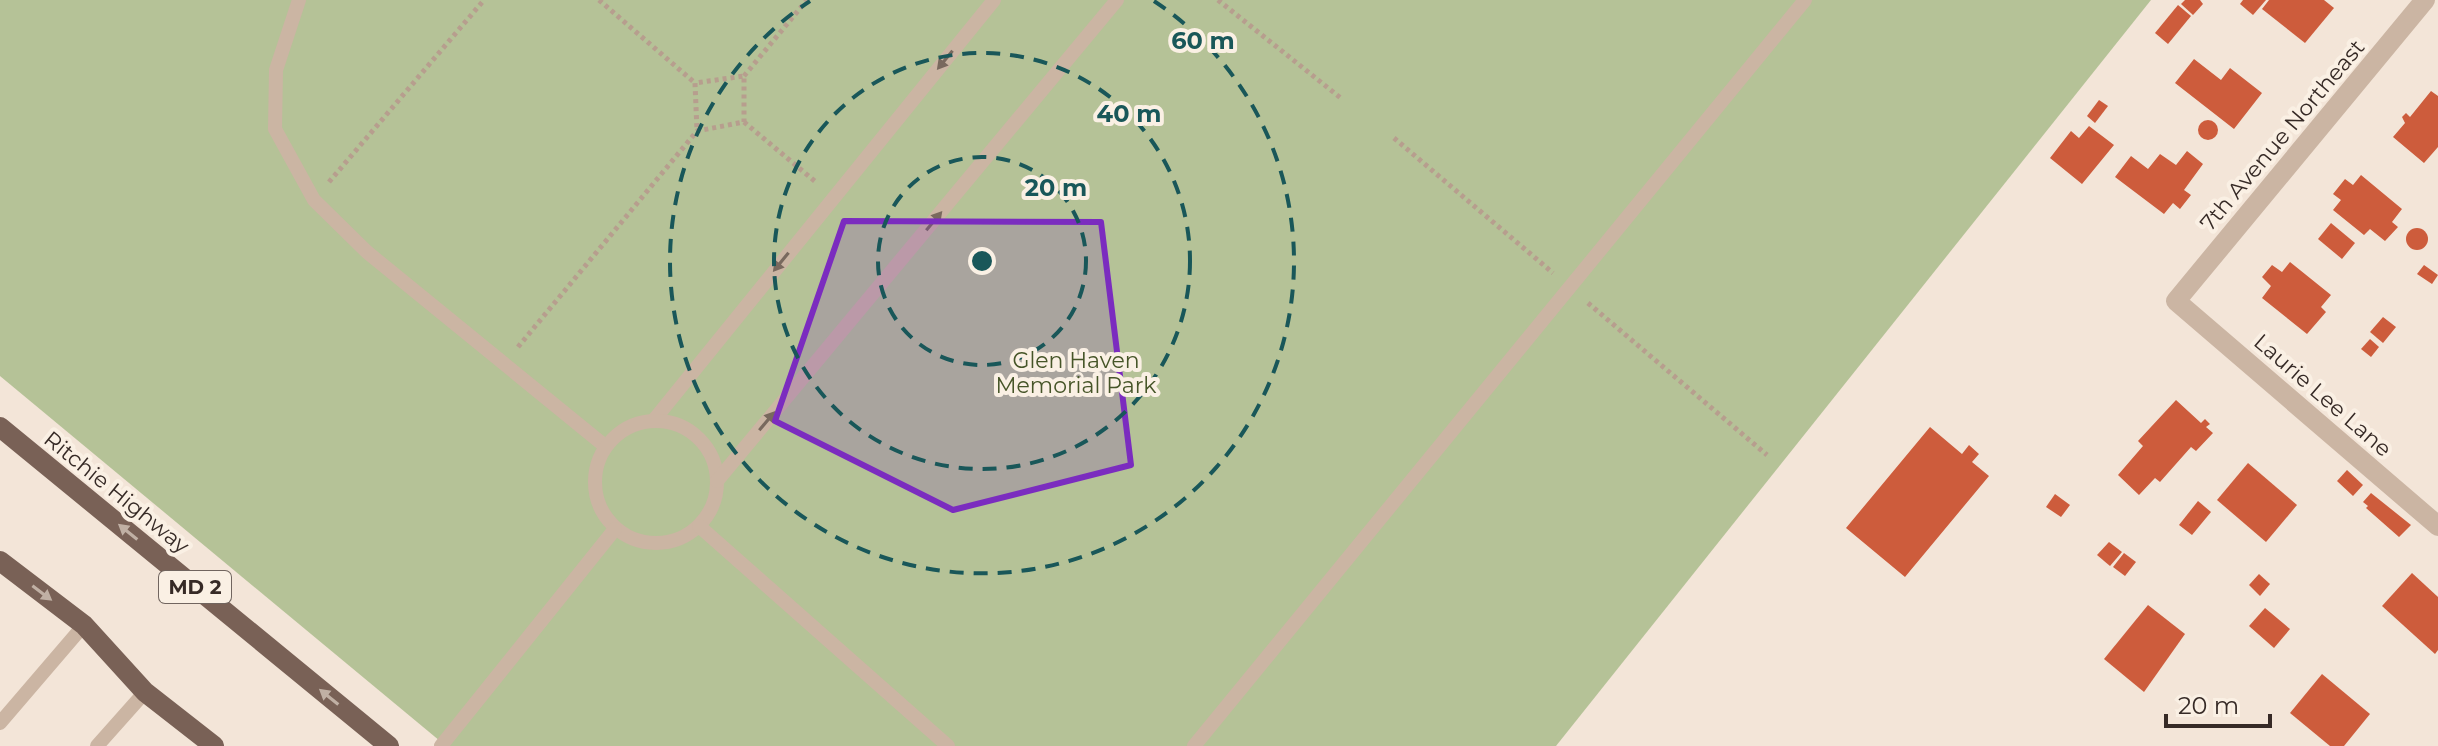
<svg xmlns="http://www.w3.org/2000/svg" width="2438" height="746" font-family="Montserrat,sans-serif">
  <rect width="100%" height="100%" fill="#f3e5d8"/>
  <polygon fill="#b5c297" points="0,0 2151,0 1556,746 446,746 0,376"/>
  <g fill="#cd5c3c">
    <polygon points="2185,0 2200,0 2203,4 2193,15 2181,4"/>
    <polygon points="2243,0 2266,0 2253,15 2240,4"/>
    <polygon points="2269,0 2324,0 2334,8 2305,43 2262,9"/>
    <polygon points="2178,5 2191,16 2168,44 2155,33"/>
    <polygon points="2194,59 2221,80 2230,68 2262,93 2234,129 2175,83"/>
    <polygon points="2431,91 2438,96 2438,147 2424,163 2393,137 2405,123 2402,117 2406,113 2410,117"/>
    <polygon points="2099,100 2108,106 2095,123 2087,116"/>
    <circle cx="2208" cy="130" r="10"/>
    <polygon points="2089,126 2114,145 2082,184 2050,158 2071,131 2079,138"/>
    <polygon points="2187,151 2203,164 2184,190 2191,195 2180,209 2173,203 2164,214 2115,177 2131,156 2148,169 2160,154 2176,165"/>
    <polygon points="2361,175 2402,209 2392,222 2398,227 2385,241 2370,229 2364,235 2333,210 2341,200 2333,194 2345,179 2353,185"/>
    <polygon points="2331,223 2355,243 2342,259 2318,239"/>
    <circle cx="2417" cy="239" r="11"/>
    <polygon points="2290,262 2331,295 2321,307 2326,312 2307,334 2262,298 2271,286 2262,277 2272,265 2282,272"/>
    <polygon points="2424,265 2438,275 2432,284 2417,274"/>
    <polygon points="2383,317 2396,327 2383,343 2370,332"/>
    <polygon points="2370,339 2379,347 2371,357 2361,349"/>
    <polygon points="2176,400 2201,423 2205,419 2210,424 2206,427 2213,433 2196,451 2191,447 2160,482 2155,478 2139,495 2118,475 2143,446 2138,441"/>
    <polygon points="1930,427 1962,454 1969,445 1979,454 1972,462 1989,476 1905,577 1846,528"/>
    <polygon points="2248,463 2297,505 2266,542 2217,500"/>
    <polygon points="2347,470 2363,485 2353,496 2337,481"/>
    <polygon points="2371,493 2411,525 2399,537 2366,508 2368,506 2363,502"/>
    <polygon points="2055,494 2070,505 2061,517 2046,507"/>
    <polygon points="2198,501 2211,512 2192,535 2179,525"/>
    <polygon points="2109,542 2122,552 2110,566 2097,555"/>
    <polygon points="2124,553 2136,562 2125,576 2113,567"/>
    <polygon points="2412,573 2438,597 2438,650 2435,654 2382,606"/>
    <polygon points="2259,574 2270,584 2260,596 2249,585"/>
    <polygon points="2148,605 2185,634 2144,692 2104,659"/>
    <polygon points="2265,608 2290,629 2274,648 2249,626"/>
    <polygon points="2322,674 2370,714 2344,746 2330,746 2290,713"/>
  </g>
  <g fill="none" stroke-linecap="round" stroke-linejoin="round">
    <g stroke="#b79e8e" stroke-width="5" stroke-dasharray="4 4" stroke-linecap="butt">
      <polyline points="599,0 695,83"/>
      <polyline points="1218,0 1342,99"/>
      <polyline points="744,76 807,0"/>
      <polyline points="744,122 817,183"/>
      <polyline points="1394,138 1553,273"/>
      <polyline points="329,182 484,0"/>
      <polyline points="1588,303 1767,455"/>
      <polyline points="518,347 697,131 744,122 744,76 695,83 697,131"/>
    </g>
    <g stroke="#cbb5a3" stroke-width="14">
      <polyline points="299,0 276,70 275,129 314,200 367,252 605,446"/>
      <polyline points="654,420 994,0"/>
      <circle cx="656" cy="482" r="61"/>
      <polyline points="717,481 1117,0"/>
      <polyline points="699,526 948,746"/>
      <polyline points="0,723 84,625"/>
      <polyline points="97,746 145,692"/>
      <polyline points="441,746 615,529"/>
      <polyline points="1194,746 1805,0"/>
    </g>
    <polyline stroke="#cbb5a3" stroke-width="20" points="2425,0 2176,301 2438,526"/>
    <g stroke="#796156" stroke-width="20">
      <polyline points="0,427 389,746"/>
      <polyline points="0,561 84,625 145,692 214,746"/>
    </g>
  </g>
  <defs><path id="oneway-solid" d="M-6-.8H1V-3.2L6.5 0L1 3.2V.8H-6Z" transform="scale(2)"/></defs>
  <g fill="#79695e">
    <use href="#oneway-solid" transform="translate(945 60) rotate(129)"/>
    <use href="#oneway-solid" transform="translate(934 221) rotate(-50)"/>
    <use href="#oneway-solid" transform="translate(781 262) rotate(129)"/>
    <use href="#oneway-solid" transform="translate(767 421) rotate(-50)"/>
  </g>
  <g fill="#c0b0a4">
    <use href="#oneway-solid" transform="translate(128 532) rotate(-141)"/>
    <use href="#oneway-solid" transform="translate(42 593) rotate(37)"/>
    <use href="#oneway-solid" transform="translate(329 697) rotate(-141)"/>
  </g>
  <path fill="#7b2cbf" fill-opacity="0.2" stroke="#7b2cbf" stroke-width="6" stroke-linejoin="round" d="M844 221 1101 222 1131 465 953 510 775 421Z"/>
  <g fill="none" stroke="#195759" stroke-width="4" stroke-dasharray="14 10">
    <circle cx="982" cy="261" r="104"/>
    <circle cx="982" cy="261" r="208"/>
    <path d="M1154 1A312 312 0 1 1 810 1"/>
  </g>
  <g text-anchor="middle" stroke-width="8" stroke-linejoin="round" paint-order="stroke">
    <rect fill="#faf0e4" stroke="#71655f" stroke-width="2" x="159" y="571" width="72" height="32" rx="6"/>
    <g font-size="20" font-weight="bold" fill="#362a26">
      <text x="195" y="594">MD 2</text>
    </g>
    <g font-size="22" fill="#362a26" stroke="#faf0e4">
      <text transform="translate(2282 135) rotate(-50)" y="8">7th Avenue Northeast</text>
      <text transform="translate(2323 395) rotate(41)" y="8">Laurie Lee Lane</text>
      <text transform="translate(117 492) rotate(39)" y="8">Ritchie Highway</text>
    </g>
    <g font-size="22" fill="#465528" stroke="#faf0e4">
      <text x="1076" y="368">Glen Haven<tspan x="1076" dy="25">Memorial Park</tspan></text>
    </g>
  </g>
  <circle cx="982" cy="261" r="12" fill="#195759" stroke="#faf0e4" stroke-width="4"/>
  <g font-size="24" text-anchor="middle" font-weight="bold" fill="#195759" stroke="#faf0e4" stroke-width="8" stroke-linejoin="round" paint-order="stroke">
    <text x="1203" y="49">60 m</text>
    <text x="1129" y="122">40 m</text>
    <text x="1056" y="196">20 m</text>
  </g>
  <path d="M2166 714v12h104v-12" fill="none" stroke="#362a26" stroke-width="4"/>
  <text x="2178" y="714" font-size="24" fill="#362a26" stroke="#faf0e4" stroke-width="6" paint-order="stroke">20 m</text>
</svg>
